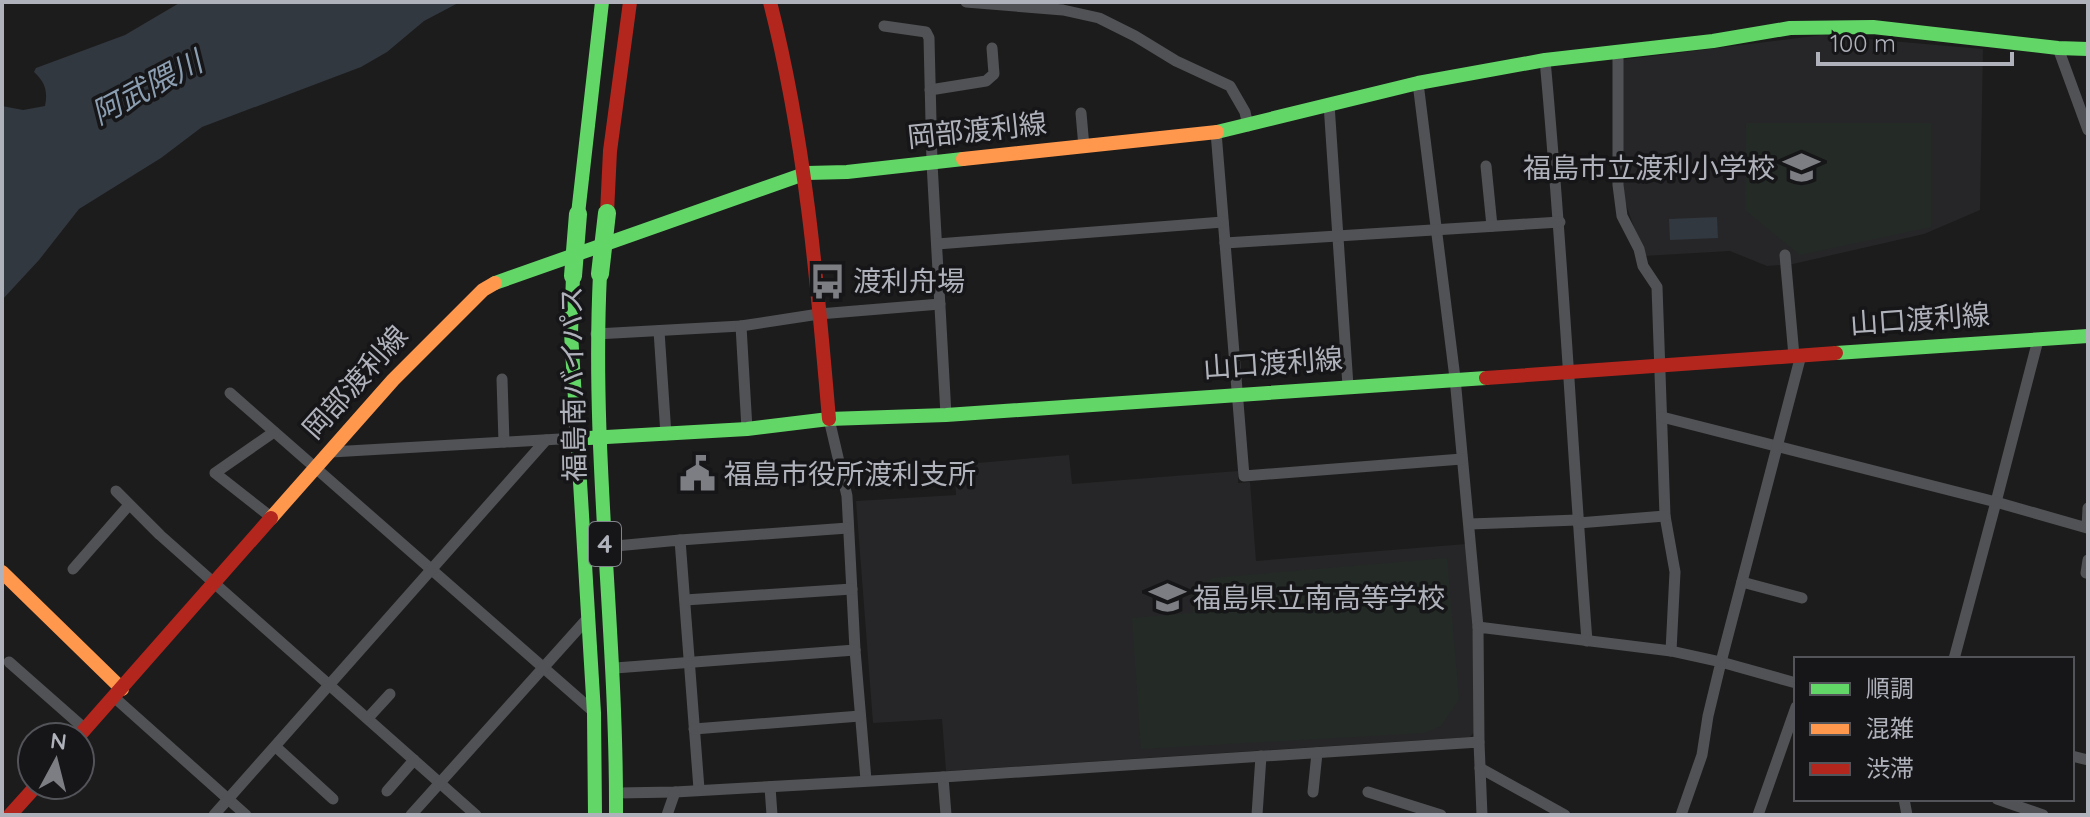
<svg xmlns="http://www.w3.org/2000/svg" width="2090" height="817" font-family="Quicksand,'Noto Sans JP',sans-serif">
  <rect width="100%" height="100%" fill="#1c1c1c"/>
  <g fill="#262628">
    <polygon points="1822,35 1983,49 1980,210 1924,234 1793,264 1767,266 1730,251 1644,256 1622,193 1620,60"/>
    <polygon points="1069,455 1072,484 1238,471 1238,483 1250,482 1256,561 1466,544 1473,635 1477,729 1470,737 946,771 942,719 873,723 856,501 956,495 954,465"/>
  </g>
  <g fill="#242b26">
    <polygon points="1746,123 1931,123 1931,227 1800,255 1745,210"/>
    <polygon points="1447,558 1459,699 1441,726 1424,733 1141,749 1132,618 1193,613 1192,592 1212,578"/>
  </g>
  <g fill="#32383f">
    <path d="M181 2H460L424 21 387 52 361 67 202 127 161 158 79 209 39 260 2 300V106L23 110 45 106C48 91 45 82 34 72L36 68 125 35Z"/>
    <polygon points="1717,217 1718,238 1670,240 1669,219"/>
  </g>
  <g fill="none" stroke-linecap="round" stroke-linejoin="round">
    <g stroke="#515255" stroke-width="11">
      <polyline points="966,2 1063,10 1099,18 1135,36 1176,61 1230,86 1245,112 1248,126"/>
      <polyline points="884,26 926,32 929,38 932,163 946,415"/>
      <polyline points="2058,48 2088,130"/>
      <polyline points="1618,52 1618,185 1622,216 1639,249 1643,266 1657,287 1665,516 1675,572 1671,651"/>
      <path d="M1545 60C1563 254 1572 447 1587 641"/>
      <polyline points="1418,83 1455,378 1478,627"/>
      <polyline points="930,90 986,81 994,74 992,48"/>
      <polyline points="1329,104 1348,386"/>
      <polyline points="1081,113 1084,147"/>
      <polyline points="1216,132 1244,476 1462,459"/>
      <polyline points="1486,166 1492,226"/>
      <polyline points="1225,243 1560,222"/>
      <polyline points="937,244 1223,222"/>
      <polyline points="1785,255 1794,356"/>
      <polyline points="659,331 666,435"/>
      <polyline points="596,334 741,326"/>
      <polyline points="2038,340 1996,502 2087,528 2088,508"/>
      <polyline points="502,379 504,442"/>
      <polyline points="230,393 594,712"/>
      <polyline points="1662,417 1996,502 1954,659"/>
      <polyline points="829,419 847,496 855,650 866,780"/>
      <polyline points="747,429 741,326 819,314 940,304"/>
      <polyline points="331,452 577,438"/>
      <polyline points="116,491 160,535 476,815"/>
      <polyline points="271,517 215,473 274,432"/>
      <polyline points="1578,523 1665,516"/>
      <polyline points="1469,524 1577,520"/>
      <polyline points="680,540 848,528"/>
      <polyline points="605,547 680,540 699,789"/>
      <polyline points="2088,560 2086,573 2088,573"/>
      <polyline points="73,569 129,505"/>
      <polyline points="1742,582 1802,598"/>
      <polyline points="685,600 852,589"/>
      <polyline points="9,662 85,729"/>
      <polyline points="615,668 855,650"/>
      <polyline points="1796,683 1721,662 1801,355"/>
      <polyline points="115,698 246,815"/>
      <polyline points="368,718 390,694"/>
      <polyline points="694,729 860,716"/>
      <polyline points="1479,742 1478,627 1671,651 1721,662 1708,716 1702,755 1681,815"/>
      <polyline points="276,747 333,799"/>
      <polyline points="2072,756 2088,760"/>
      <polyline points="1480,768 1565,815"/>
      <polyline points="943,777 946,815"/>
      <polyline points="770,787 772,815"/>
      <polyline points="387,791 414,760"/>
      <polyline points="1313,792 1317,753"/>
      <polyline points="1368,792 1441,815"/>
      <polyline points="617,793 675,792 943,777 1479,742 1482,815"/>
      <polyline points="1904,799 1907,815"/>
      <polyline points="1997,799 2043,815"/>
      <polyline points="214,815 546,440"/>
      <polyline points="411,815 587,619"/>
      <polyline points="667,815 675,792"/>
      <polyline points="1257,815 1261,756"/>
      <polyline points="1758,815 1796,707"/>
    </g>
    <g stroke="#63d668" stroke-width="14">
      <polyline points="1217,132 1418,83 1545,60 1713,41 1790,28 1873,27 2058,48 2088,49"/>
      <polyline points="578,214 602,2"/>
      <path d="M600 274C591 455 617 634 616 815"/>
      <polyline points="573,276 571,333 594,713 595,815"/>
      <polyline points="495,283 807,173 847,172 963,159"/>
      <polyline points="1836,353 2088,336"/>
      <polyline points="589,438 747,429 829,419 946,415 1486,378"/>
    </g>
    <g stroke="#ff974d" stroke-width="14">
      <polyline points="963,159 1217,132"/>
      <polyline points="271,518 393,380 483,290 495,283"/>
      <polyline points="2,572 122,689"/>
    </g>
    <g stroke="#b3261e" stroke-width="14">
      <path d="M770 2C805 139 817 278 829 419"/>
      <polyline points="607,213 610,151 630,2"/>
      <polyline points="1486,378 1836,353"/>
      <polyline points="78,737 271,518"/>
      <polyline points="10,815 37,785"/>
    </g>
    <g stroke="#63d668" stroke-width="18">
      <polyline points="600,274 607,213"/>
      <polyline points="573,276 578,214"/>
    </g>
  </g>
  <defs>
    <symbol id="school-bare" viewBox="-9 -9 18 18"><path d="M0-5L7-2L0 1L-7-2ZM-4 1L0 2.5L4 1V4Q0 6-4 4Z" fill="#7c7e83" stroke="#161618" stroke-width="2.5" paint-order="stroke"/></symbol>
    <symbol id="bus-bare" viewBox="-9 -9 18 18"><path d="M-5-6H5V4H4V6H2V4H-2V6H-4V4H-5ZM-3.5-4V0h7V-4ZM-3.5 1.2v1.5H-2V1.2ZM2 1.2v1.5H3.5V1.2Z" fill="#7c7e83" stroke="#161618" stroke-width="2.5" paint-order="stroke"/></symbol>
    <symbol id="civic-bare" viewBox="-9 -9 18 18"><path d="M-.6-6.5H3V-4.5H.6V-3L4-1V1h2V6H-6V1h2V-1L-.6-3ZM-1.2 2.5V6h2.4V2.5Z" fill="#7c7e83" stroke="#161618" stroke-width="2.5" paint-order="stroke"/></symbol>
  </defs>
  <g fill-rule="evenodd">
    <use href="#school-bare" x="1776" y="142" width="51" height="51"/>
    <use href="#bus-bare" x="802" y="256" width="51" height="51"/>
    <use href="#civic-bare" x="672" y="448" width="51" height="51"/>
    <use href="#school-bare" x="1142" y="572" width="51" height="51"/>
  </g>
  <g text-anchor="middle" stroke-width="7" stroke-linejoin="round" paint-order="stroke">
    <rect fill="#161618" stroke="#81838a" stroke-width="2" x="589" y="522" width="32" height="44" rx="6"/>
    <g font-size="26" font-weight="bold" fill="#afb2bb">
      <text x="605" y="553">4</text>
    </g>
    <g font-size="28" fill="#afb2bb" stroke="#161618">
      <text transform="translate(977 130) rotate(-6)" y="10">岡部渡利線</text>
      <text transform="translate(1920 319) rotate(-4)" y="10">山口渡利線</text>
      <text transform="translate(1273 363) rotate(-4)" y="10">山口渡利線</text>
      <text transform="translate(355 382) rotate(-48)" y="10">岡部渡利線</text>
      <text transform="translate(573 384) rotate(-91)" y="10">福島南バイパス</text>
    </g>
    <g font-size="28" fill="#afb2bb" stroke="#161618" text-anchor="start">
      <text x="1775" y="178" text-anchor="end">福島市立渡利小学校</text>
      <text x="853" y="291">渡利舟場</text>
      <text x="724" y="484">福島市役所渡利支所</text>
      <text x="1193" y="608">福島県立南高等学校</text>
    </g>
    <g font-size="30" font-style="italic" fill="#8b9eb1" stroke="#161618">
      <text transform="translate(147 88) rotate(-28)" y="10">阿武隈川</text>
    </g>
  </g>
  <rect width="2090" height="817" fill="none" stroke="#afb2bb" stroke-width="8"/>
  <rect x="1794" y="657" width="280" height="144" fill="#161618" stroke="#535459" stroke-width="2"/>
  <rect x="1810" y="683" width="40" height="12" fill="#63d668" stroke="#535459" stroke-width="2"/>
  <text x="1866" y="697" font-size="24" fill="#afb2bb">順調</text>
  <rect x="1810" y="723" width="40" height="12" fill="#ff974d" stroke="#535459" stroke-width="2"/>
  <text x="1866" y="737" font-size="24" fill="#afb2bb">混雑</text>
  <rect x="1810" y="763" width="40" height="12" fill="#b3261e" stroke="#535459" stroke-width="2"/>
  <text x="1866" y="777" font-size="24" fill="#afb2bb">渋滞</text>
  <g transform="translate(56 761) rotate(7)"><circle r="38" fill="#161618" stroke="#535459" stroke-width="2"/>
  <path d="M0-6L14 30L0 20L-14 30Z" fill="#7c7e83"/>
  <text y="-12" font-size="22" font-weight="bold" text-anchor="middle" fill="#afb2bb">N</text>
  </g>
  <path d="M1818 52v12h194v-12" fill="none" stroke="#afb2bb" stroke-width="4"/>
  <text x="1830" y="52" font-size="24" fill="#afb2bb" stroke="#161618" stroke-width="6" paint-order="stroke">100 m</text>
</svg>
